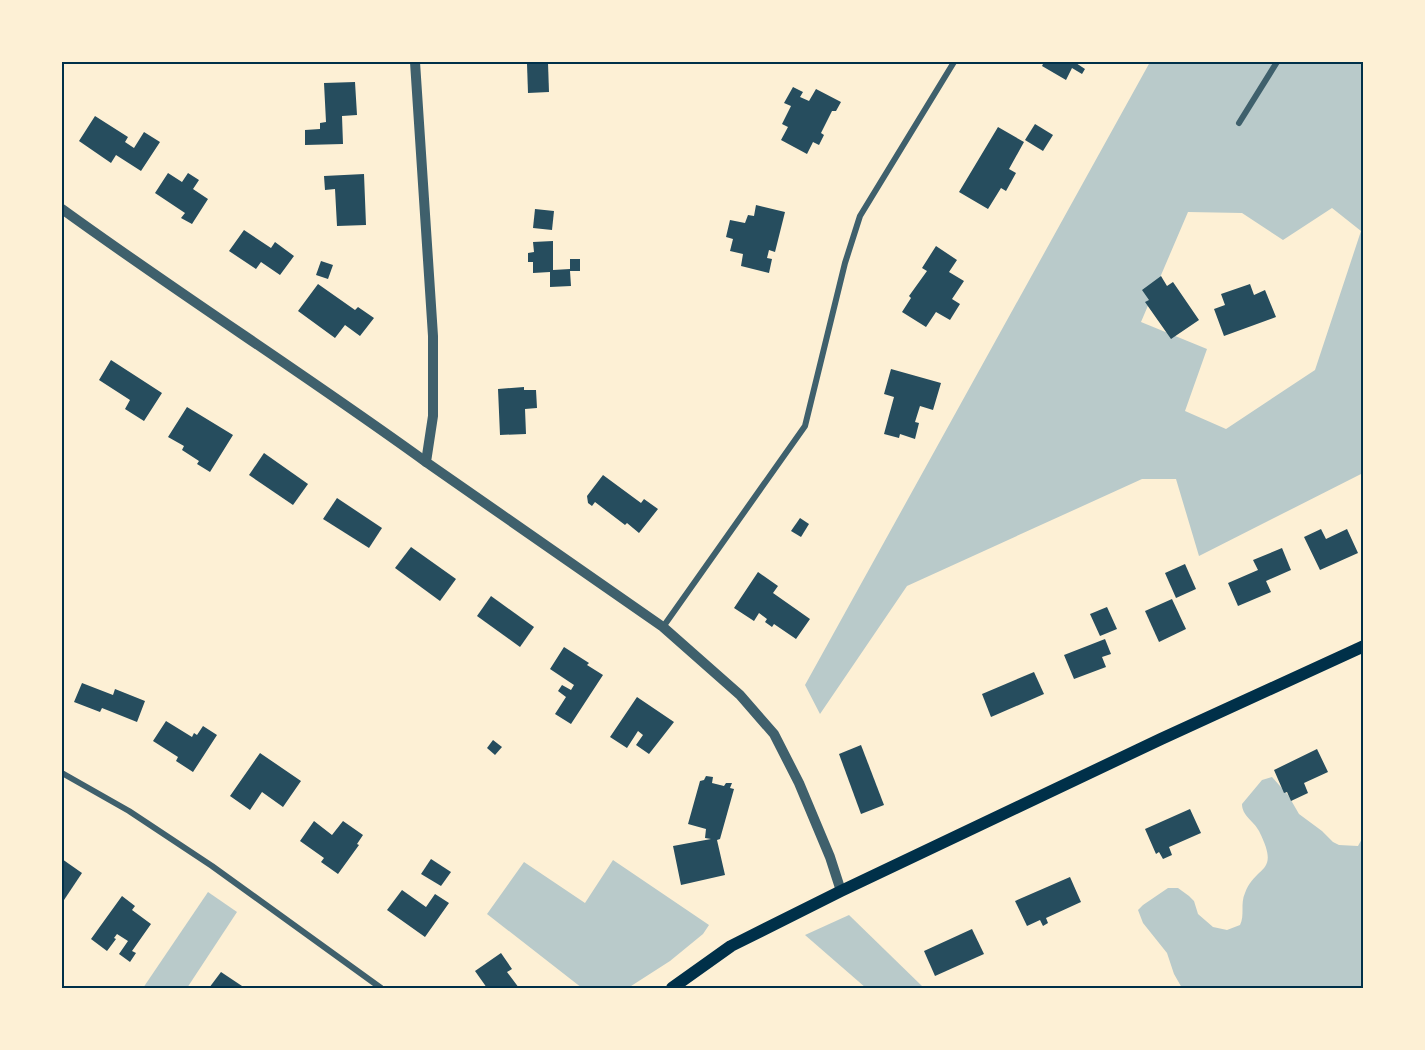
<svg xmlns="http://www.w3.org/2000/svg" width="1425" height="1050" font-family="'IBM Plex Serif',serif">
  <rect width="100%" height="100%" fill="#fdf0d5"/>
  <g fill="#b9caca" fill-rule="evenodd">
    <path d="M1150 62H1363V473L1199 556 1176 479H1142L907 586 820 714 805 685ZM1332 208 1361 231 1315 370 1226 429 1185 411 1207 349 1141 322 1188 212 1242 213 1283 240Z"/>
    <path d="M1272 777 1288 795 1299 814 1322 831 1333 842 1339 845 1358 846 1363 837V815V988H1182L1174 974 1167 953 1143 923 1138 910 1143 905 1168 888H1178L1189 896 1194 901 1198 914 1213 927 1227 930 1240 925C1245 915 1240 904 1245 893 1256 864 1281 875 1259 831 1254 821 1242 816 1242 804L1262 780Z"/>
    <polygon points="613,860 709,925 703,934 670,961 628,988 582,988 487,914 524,862 585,903"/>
    <polygon points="208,892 237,912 187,988 143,988"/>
    <polygon points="849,915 924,988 866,988 805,935"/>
  </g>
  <g fill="#264d5e">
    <polygon points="1039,62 1077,62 1076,63 1085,69 1082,74 1072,68 1066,80 1042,66 1043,64"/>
    <polygon points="548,63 549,92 528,93 527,64"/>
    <polygon points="355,82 357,115 342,116 343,144 305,145 305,130 320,129 320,123 326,122 324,83"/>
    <polygon points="793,87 803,92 800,97 809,101 816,89 841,102 836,111 832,111 821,133 824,135 819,145 813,142 807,154 781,140 788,127 782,124 791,106 784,103"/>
    <polygon points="95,116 128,137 125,142 134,148 144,132 160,142 141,171 116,155 111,163 79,141"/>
    <polygon points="1035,124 1053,135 1043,151 1025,140"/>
    <polygon points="998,127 1024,142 1009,169 1016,173 1006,191 1001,188 988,209 959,192"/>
    <polygon points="168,173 182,182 188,173 199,180 193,189 208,199 192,224 181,218 185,213 155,193"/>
    <polygon points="364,174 366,225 337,226 335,189 325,190 324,176"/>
    <polygon points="756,205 785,212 775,252 769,250 767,258 772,259 769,273 741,266 743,254 730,251 733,239 726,237 730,220 745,223 748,215 754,216"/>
    <polygon points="535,209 554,211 552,230 533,228"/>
    <polygon points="244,230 271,248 275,242 294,256 280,275 261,262 256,269 229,251"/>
    <polygon points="553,241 553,270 570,269 570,259 580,259 580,271 570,271 571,286 550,287 550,272 533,273 533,262 528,262 528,253 534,252 533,242"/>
    <polygon points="936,246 957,260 949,272 964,281 952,299 960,304 950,320 936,312 926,327 902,312 911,298 909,296 927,271 922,268"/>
    <polygon points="321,261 333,265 328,279 316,275"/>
    <polygon points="1161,276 1167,286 1173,282 1199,320 1171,339 1145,302 1149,300 1142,290"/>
    <polygon points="318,284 355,310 358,307 374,318 360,336 345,325 335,338 298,311"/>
    <polygon points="1250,284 1254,295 1265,290 1276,317 1224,336 1214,309 1225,305 1221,294"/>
    <polygon points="111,360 162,393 144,421 125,409 130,400 99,380"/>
    <polygon points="891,369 941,383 933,410 920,406 915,422 919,423 915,439 900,434 899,438 884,434 894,397 884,394"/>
    <polygon points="524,387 524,390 536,390 537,408 525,409 526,434 500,435 498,389"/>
    <polygon points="187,407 233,435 210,472 197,464 199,461 182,450 184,446 168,437"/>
    <polygon points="264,453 308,484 293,505 249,475"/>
    <polygon points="603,475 641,503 644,499 658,509 639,533 627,523 625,525 595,502 592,506 588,503 587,496"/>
    <polygon points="337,498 382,528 369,548 323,519"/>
    <polygon points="800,518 809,524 801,537 791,531"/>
    <polygon points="1321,529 1326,539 1347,529 1358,553 1320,570 1304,537"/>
    <polygon points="411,547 456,579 440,601 395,568"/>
    <polygon points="1282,548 1291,570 1266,581 1271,592 1238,606 1228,583 1258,570 1253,560"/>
    <polygon points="1185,564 1196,589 1176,598 1165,573"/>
    <polygon points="758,572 778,586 773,593 810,619 796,639 774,624 772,627 765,622 767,619 759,613 754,621 734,608"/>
    <polygon points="491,596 534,627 520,647 477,616"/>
    <polygon points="1172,599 1186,629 1159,642 1145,611"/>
    <polygon points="1107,607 1117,629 1100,636 1090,614"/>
    <polygon points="1105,639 1111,654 1102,657 1106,667 1074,679 1064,655"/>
    <polygon points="564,647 589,663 587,665 603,675 571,724 555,714 566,697 558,691 562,685 571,690 574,685 550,669"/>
    <polygon points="1034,672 1044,694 991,717 982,694"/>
    <polygon points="82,683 113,695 115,689 145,701 137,722 102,708 100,712 74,702"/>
    <polygon points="637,697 674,722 649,754 636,745 643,735 638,731 627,748 610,737"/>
    <polygon points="166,721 192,737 194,733 197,735 203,726 217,735 193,772 176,761 178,757 153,741"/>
    <polygon points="493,740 502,747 495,755 487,748"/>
    <polygon points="861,745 884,805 861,814 839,754"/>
    <polygon points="1317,749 1328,772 1304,783 1308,793 1291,801 1287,792 1284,793 1274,770"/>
    <polygon points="260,753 301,781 283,807 262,792 250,810 230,796"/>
    <polygon points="706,776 713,777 712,783 724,786 726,783 732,783 730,788 734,789 720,839 717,840 725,875 681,885 673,846 711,839 705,838 706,829 688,824 700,781 704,780"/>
    <polygon points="1190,809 1201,833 1169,847 1172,855 1163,859 1159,852 1156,854 1145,829"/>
    <polygon points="314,821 332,835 343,821 363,835 357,844 359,845 338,874 321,862 324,858 300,841"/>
    <polygon points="62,859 82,873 62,903"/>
    <polygon points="431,859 451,872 441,886 421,874"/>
    <polygon points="1070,877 1081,902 1046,918 1048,923 1043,926 1040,920 1027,926 1015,901"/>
    <polygon points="402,890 426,907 435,894 449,903 425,937 387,910"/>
    <polygon points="122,896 135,906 132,910 151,924 132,951 136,953 130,962 119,954 128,941 117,934 114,938 116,939 107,951 91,939"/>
    <polygon points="972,929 984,954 935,976 924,951"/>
    <polygon points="501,953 512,969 507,972 519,988 487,988 475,971"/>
    <polygon points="221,972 245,988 209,988"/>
  </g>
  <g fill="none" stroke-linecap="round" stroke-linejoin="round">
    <g stroke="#3f606c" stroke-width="6">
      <polyline points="1239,123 1277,62"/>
      <polyline points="663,627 805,426 845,263 860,216 954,62"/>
      <polyline points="62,773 129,811 212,866 381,988"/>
    </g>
    <g stroke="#3f606c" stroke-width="10">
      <polyline points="415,62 433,336 433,416 426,462 663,627 740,695 774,734 799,783 830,857 841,891"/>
      <path d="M62 209C182 296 306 375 426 462"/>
    </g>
    <polyline stroke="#003049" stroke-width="12" points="672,988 731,946 841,891 1161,739 1364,646"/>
  </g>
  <rect width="1425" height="1050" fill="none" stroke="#fdf0d5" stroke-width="126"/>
  <rect x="63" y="63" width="1299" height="924" fill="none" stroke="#003049" stroke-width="2"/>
</svg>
